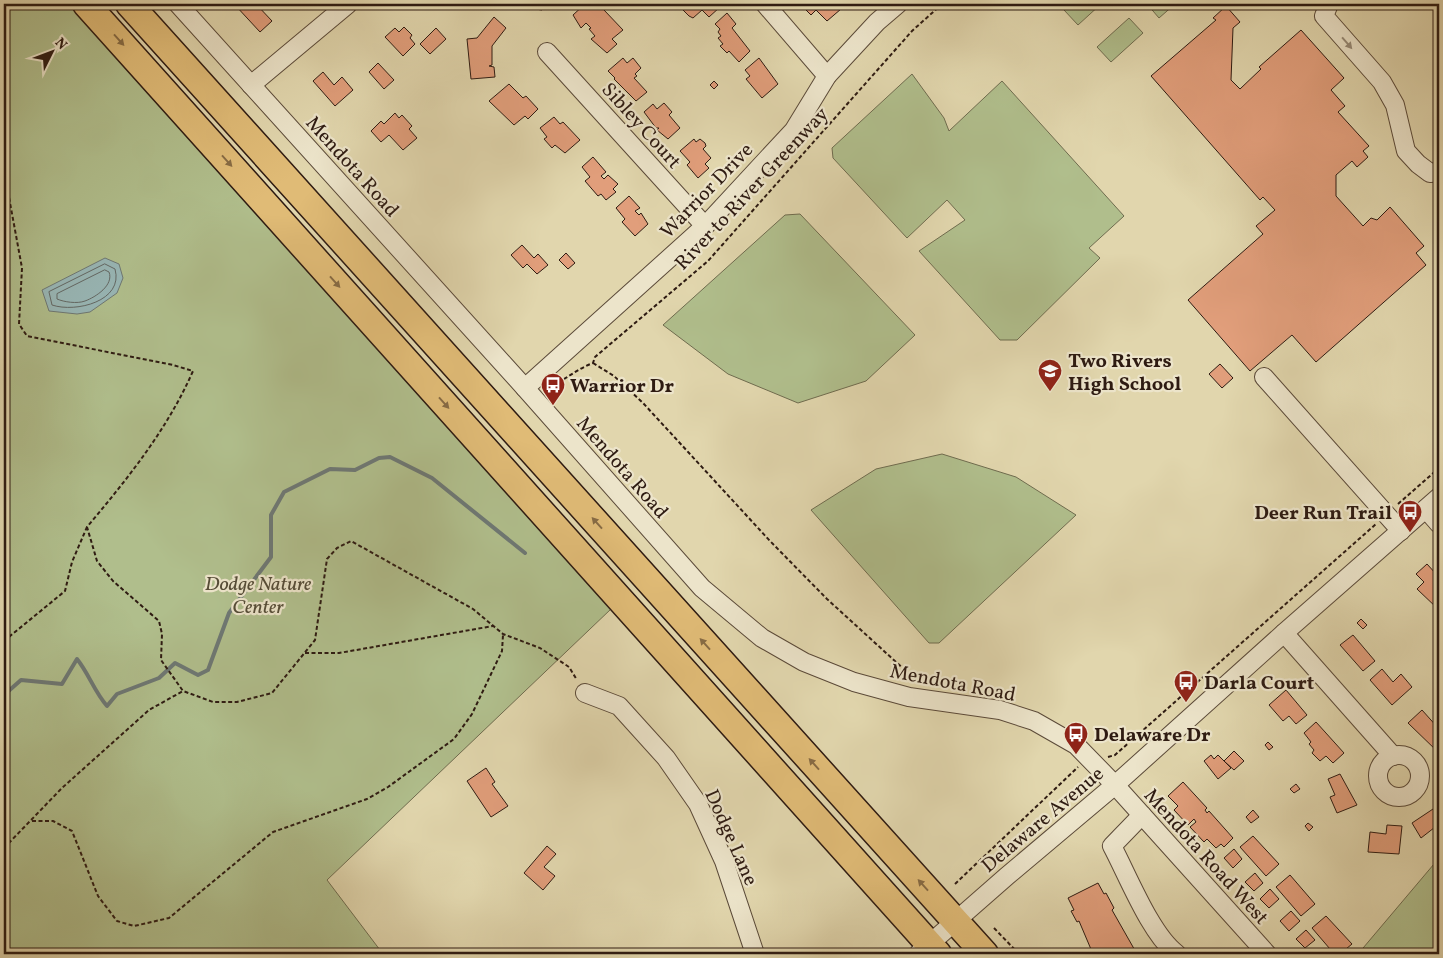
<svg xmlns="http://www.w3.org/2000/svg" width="1443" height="958" font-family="Vollkorn,serif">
  <rect width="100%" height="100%" fill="#e1d6ad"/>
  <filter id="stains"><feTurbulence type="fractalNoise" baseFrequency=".004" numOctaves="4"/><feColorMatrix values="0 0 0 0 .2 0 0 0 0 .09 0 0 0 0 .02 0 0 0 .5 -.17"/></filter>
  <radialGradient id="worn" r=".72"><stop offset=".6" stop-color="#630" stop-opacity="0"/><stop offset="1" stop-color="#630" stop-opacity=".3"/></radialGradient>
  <g fill="#b0be8c" stroke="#6f6c4f">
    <polygon points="4,4 71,4 611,609 327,880 383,954 4,954"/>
    <polygon points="1071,4 1101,4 1078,25 1064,10"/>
    <polygon points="1147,4 1175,4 1159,18"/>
    <polygon points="1129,18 1143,33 1111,62 1097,47"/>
    <polygon points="912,74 944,118 949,131 1002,81 1124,216 1089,248 1100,258 1017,340 1000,340 919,251 965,220 947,200 907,238 833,158 832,148"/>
    <polygon points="800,214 915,335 866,381 798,403 728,374 663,325 785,215"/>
    <polygon points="942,454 1016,477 1076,515 939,643 929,643 811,510 876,469"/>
    <polygon points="1439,859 1439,954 1358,954 1434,864"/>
  </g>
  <polygon fill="#98b6b5" stroke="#6e7874" points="105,258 119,264 123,278 117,293 90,312 77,314 49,311 42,290"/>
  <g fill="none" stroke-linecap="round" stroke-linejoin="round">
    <g stroke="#636864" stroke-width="1">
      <path d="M105 264 115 269C124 301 76 313 52 305L49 292Z"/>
      <path d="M105 270 109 272C114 285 96 297 85 301 77 304 64 302 57 299V294Z"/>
    </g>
    <path stroke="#6e7874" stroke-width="4" d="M4 695 21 680 62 684 77 659C89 674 94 691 107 706L117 694 159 678 175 663 198 675 208 670 229 613 271 557V515L284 492 330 469 355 470 379 458 390 457 432 478 525 553"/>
  </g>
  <g fill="#e19e7b" stroke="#2e1b12">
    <polygon points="256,4 272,21 260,32 235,5"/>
    <polygon points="530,4 567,4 566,9 542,6 542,10 535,9 535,5"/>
    <polygon points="585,4 607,4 604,10 623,30 612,39 617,44 607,53 591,39 595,36 589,29 591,28 586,23 581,28 573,15"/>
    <polygon points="677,4 717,4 720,7 709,17 702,10 693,18 689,16"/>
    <polygon points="842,4 839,7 841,9 827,21 816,10 811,15 801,5"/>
    <polygon points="1226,6 1240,22 1233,28 1231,80 1240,89 1261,69 1259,67 1301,30 1344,78 1331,90 1345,106 1338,112 1369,146 1363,151 1368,157 1357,167 1352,161 1336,175 1336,196 1363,226 1371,218 1377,220 1390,207 1424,246 1416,253 1426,265 1316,362 1292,335 1250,371 1188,300 1263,234 1256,226 1275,210 1263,197 1260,200 1151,76 1216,20 1213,18"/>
    <polygon points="727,13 736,24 732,28 750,51 739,62 729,51 727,53 720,46 723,44 718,38 721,36 718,32 720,29 715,24"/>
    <polygon points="494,17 506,28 492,46 492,65 489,66 494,67 495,77 471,79 467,39 477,38"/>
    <polygon points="404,27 412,35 410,38 415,44 403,56 385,37 395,28 399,32"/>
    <polygon points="436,28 446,39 430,54 420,44"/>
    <polygon points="623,58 627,63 633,58 641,68 635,74 637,76 634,78 647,92 636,101 614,79 615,78 608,71"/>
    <polygon points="759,58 778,84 762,98 746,79 750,76 745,70"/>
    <polygon points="378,63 394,80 384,89 369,72"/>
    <polygon points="323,72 334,85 342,77 353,90 335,106 313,81"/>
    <polygon points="714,81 718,85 714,89 710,85"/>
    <polygon points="509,84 523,98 526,96 538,109 528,119 525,116 514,125 489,101"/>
    <polygon points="664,103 672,112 669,115 680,128 668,139 657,130 659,128 656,128 644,112 653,104 657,109"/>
    <polygon points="395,113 399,118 402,115 412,126 409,129 417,138 403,150 389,135 381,142 371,131 381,121 384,124"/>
    <polygon points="554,117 560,124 563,122 580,140 565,153 555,145 552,148 544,139 547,137 540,128"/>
    <polygon points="694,139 696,142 700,139 705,143 706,146 703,149 711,158 705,164 709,168 698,178 687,165 690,162 680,151"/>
    <polygon points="593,157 606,172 601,176 604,179 608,175 618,184 613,189 616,192 606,200 601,194 598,196 585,181 590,177 582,167"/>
    <polygon points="629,196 640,208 635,211 639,215 641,213 648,224 635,236 622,222 625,219 616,208"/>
    <polygon points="522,245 534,258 538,254 548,265 537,274 527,264 523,268 511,255"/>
    <polygon points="566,253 575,263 568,269 559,260"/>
    <polygon points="1220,364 1233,378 1222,388 1209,374"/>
    <polygon points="1427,564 1437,575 1435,577 1439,581 1438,609 1417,589 1424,582 1416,574"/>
    <polygon points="1361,619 1367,625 1363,629 1357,623"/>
    <polygon points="1353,635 1375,661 1363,671 1340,645"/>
    <polygon points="1382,669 1393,682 1401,674 1412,687 1392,705 1370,680"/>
    <polygon points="1286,690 1307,715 1296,724 1289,716 1283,721 1269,705"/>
    <polygon points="1422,710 1439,729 1439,753 1408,723"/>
    <polygon points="1316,722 1344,753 1333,763 1326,756 1320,761 1312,753 1314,750 1309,744 1311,742 1304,733"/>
    <polygon points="1268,742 1273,747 1269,750 1265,745"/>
    <polygon points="1234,751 1244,761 1234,770 1224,761"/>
    <polygon points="1211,755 1214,759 1218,755 1231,768 1218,779 1204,761"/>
    <polygon points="486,768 495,782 492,784 508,806 491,817 467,781"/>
    <polygon points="1340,774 1357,805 1337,813 1330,797 1335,795 1328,779"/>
    <polygon points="1183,782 1207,808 1205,810 1207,813 1209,811 1233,838 1224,847 1221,844 1216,848 1207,839 1204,842 1190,827 1196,822 1194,819 1188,825 1174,810 1178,806 1168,796"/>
    <polygon points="1296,784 1300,789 1294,793 1290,789"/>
    <polygon points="1439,805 1439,824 1421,838 1412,823"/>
    <polygon points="1253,810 1259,817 1251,823 1246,817"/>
    <polygon points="1308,823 1313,827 1309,831 1305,826"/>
    <polygon points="1387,825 1402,826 1399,854 1368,852 1370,832 1386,834"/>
    <polygon points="1253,836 1279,864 1266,876 1240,847"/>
    <polygon points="547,846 556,854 544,867 555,876 543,890 524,873"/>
    <polygon points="1234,849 1242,859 1233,868 1224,858"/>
    <polygon points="1255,873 1263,883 1254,891 1245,882"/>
    <polygon points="1290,875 1315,904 1301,916 1276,887"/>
    <polygon points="1098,883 1104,894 1106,893 1114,908 1112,910 1137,954 1093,954 1079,921 1077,922 1071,911 1074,910 1068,898"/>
    <polygon points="1270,889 1279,899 1269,908 1260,899"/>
    <polygon points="1291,911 1300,921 1289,931 1280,921"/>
    <polygon points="1326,916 1352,944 1340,954 1330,949 1312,928"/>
    <polygon points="1306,930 1315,940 1305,948 1296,939"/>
  </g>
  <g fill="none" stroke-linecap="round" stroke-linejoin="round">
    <defs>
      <g id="minor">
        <polyline points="178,4 525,388 702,588 762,638 804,662 854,682 909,697 1000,710 1034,721 1076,745 1115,785 1267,954"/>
        <polyline points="765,4 827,76"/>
        <polyline points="1329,4 1324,16 1382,82 1395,105 1406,151 1418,164 1430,173 1439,172"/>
        <polyline points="547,52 705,226"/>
        <polyline points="251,85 348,4"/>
        <polyline points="1264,377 1401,531"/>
        <polyline points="525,388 705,226 794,130 827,76 877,22 898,4"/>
        <polyline points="1426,509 1439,524"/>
        <polyline points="1284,633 1393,756"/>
        <polyline points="585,693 619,706 666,758 698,804 724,861 755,954"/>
        <circle cx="1399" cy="776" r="21"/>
        <path d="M1142 815 1112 846C1128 876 1151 935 1177 954"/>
        <polyline points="918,954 1007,876 1115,785 1284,633 1439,497"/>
      </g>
      <g id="highway">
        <polyline points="86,4 938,954"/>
        <polyline points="129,4 985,954"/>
      </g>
    </defs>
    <use href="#minor" stroke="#5b4a39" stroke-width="20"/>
    <use href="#highway" stroke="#2e1b12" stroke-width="29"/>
    <g stroke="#2e1b12" stroke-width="2" stroke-dasharray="4 2.5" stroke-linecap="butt">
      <path d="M4 186 8 192 22 268 19 324 27 336 173 365 193 371C167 430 128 478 87 527L97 561 113 581 159 621 162 634 161 660 183 691 213 702H237L272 693 315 640 327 559 337 548 351 541 473 609 503 634 540 648 569 667 577 680"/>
      <polyline points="593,363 614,376 643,403 770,541 827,599 919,683"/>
      <path d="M547 389C563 381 577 369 593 363L595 357 708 261 912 31 942 4"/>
      <polyline points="1398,504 1439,468"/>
      <polyline points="4,641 65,591 72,562 87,527"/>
      <polyline points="305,653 339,653 493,626"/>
      <polyline points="1108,757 1115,755 1376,524"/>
      <polyline points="32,821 53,821 72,831 98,896 117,921 134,926 169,918 273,832 367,799 388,787 454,739 472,714 502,651 503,635"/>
      <polyline points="4,848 62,788 149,710 183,691"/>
      <polyline points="955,884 1078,767"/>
      <polyline points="994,928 1019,954"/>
    </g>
    <use href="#minor" stroke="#ece4ca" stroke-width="18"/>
    <use href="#highway" stroke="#e0bb76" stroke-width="26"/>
  </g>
  <defs><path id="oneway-solid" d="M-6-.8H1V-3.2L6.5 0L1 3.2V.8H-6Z" transform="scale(1.25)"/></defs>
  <g fill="#876b44">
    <use href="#oneway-solid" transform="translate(119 40) rotate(48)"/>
    <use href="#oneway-solid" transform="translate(227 161) rotate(48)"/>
    <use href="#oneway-solid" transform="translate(335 282) rotate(48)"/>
    <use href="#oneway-solid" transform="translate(444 403) rotate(48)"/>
    <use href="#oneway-solid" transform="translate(597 523) rotate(-132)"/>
    <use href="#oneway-solid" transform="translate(705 644) rotate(-132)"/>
    <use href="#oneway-solid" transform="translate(814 764) rotate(-132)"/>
    <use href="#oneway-solid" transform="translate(923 885) rotate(-132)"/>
  </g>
  <use fill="#968a77" href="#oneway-solid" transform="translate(1347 43) rotate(49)"/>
  <defs>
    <symbol id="school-pin" viewBox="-11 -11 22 30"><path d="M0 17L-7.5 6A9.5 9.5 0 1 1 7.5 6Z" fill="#8f2418" stroke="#ece4ca"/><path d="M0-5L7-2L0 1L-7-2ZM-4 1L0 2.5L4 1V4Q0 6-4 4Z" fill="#fff"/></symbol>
    <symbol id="bus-pin" viewBox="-11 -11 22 30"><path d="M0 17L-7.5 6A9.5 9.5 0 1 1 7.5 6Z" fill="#8f2418" stroke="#ece4ca"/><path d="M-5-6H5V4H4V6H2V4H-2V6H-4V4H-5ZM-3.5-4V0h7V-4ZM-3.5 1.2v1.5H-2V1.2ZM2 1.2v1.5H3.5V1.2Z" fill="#fff"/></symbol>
  </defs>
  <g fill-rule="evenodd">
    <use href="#school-pin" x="1036" y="357" width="28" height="38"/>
    <use href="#bus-pin" x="539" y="371" width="28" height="38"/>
    <use href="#bus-pin" x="1396" y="498" width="28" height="38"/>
    <use href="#bus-pin" x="1172" y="668" width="28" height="38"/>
    <use href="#bus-pin" x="1062" y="720" width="28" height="38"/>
  </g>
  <g text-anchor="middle" stroke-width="4.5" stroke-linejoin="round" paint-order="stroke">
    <g font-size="20" fill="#2e1b12" stroke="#ece4ca">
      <text transform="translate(642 125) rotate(48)" y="7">Sibley Court</text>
      <text transform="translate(353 166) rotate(48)" y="7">Mendota Road</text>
      <text transform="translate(751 188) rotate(-47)" y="7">River to River Greenway</text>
      <text transform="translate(706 190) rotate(-46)" y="7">Warrior Drive</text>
      <text transform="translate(623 467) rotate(49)" y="7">Mendota Road</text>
      <text transform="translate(953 682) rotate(11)" y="7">Mendota Road</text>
      <text transform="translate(1042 819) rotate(-40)" y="7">Delaware Avenue</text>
      <text transform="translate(732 837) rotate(66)" y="7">Dodge Lane</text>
      <text transform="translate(1207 856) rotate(48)" y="7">Mendota Road West</text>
    </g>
    <g font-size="20" font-weight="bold" fill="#2e1b12" stroke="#ece4ca" text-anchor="start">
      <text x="1068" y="367">Two Rivers<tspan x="1068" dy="23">High School</tspan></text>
      <text x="570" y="392">Warrior Dr</text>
      <text x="1392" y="519" text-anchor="end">Deer Run Trail</text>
      <text x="1204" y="689">Darla Court</text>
      <text x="1094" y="741">Delaware Dr</text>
    </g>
    <g font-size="20" font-style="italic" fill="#554c37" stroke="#ece4ca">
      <text x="258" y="590">Dodge Nature<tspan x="258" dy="23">Center</tspan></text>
    </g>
  </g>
  <rect width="1443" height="958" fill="none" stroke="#e1d6ad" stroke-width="20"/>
  <rect x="5" y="5" width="1433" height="948" fill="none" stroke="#2e1b12" stroke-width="2.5"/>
  <rect x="10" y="10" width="1423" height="938" fill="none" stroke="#2e1b12"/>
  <g transform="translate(52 52) rotate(48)" stroke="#ece4ca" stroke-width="4" paint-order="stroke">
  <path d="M0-4L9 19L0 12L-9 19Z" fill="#2e1b12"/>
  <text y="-8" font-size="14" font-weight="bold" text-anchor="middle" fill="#2e1b12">N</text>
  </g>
  <rect width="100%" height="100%" filter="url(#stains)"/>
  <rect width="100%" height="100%" fill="url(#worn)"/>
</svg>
